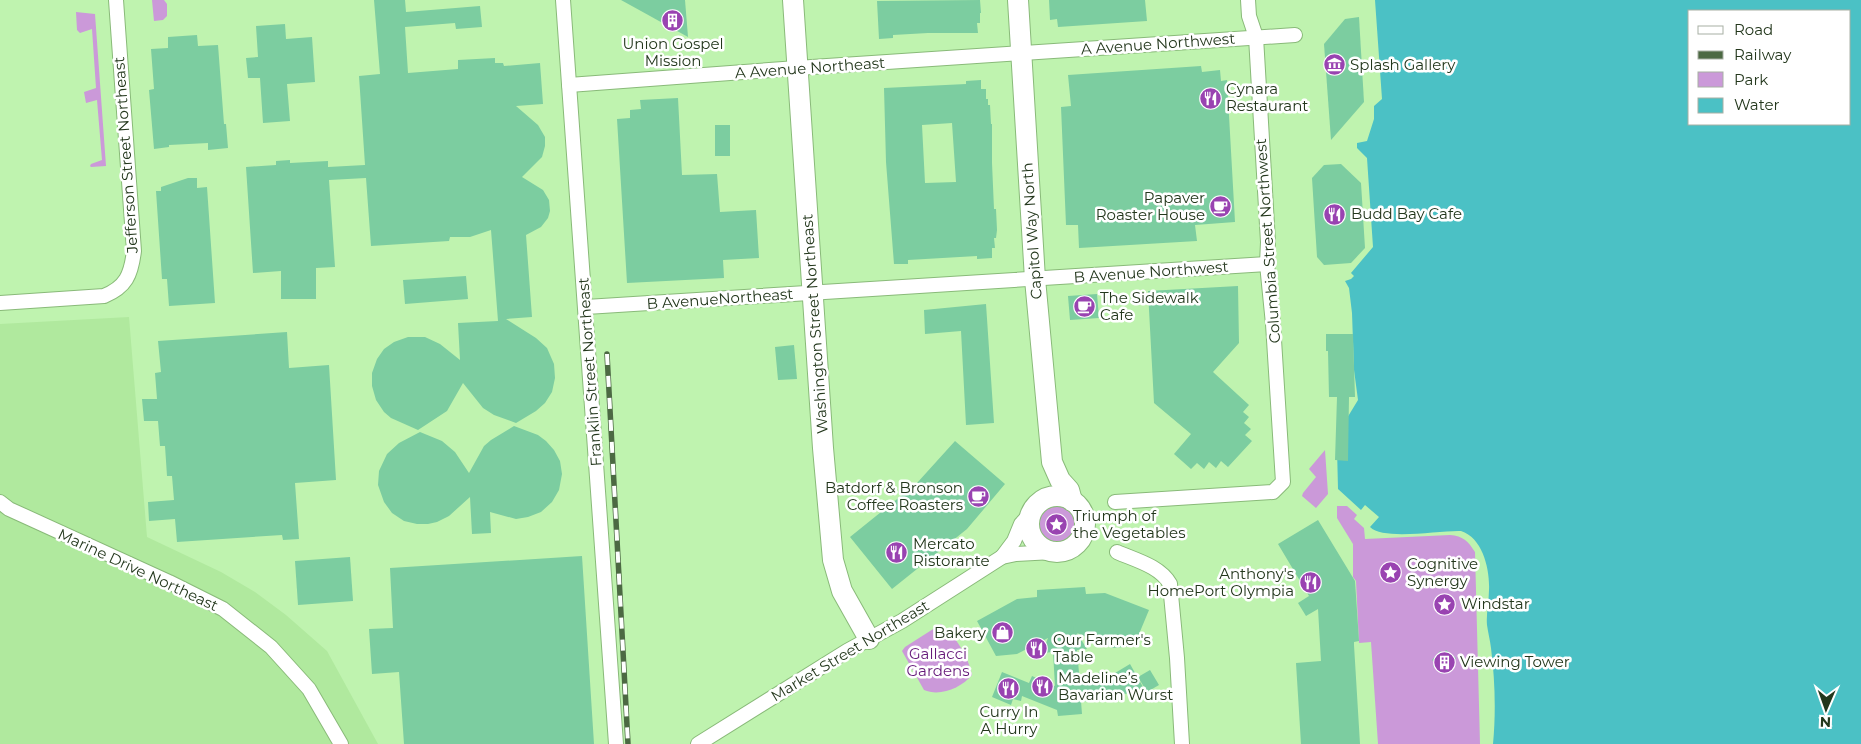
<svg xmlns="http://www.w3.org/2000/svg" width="1861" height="744" font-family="Montserrat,sans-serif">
  <rect width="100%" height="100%" fill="#bff3af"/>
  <polygon fill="#b0e99e" points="129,317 147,537 221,572 255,592 286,615 327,651 378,744 0,744 0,324"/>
  <g fill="#cb99d9">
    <polygon points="152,0 164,0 167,4 167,16 163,20 154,21"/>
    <polygon points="76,12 95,14 106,166 91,167 90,166 91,164 102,160 97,100 86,103 84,92 96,88 92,29 80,33 77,30"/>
    <polygon points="1325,450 1328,494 1316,508 1302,496 1303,493 1316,477 1309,469"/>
    <circle cx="1057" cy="524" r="21"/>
    <path d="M1337 506H1347L1357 515 1354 519 1364 528 1365 539 1450 535C1463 536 1468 541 1475 552L1480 744H1378L1371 642 1359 643 1356 581 1353 577V544L1337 518Z"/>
    <path d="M941 624C956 637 968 656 972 675 961 688 940 697 924 690L902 651 905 647Z"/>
  </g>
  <path fill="#4bc1c5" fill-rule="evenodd" d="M1375 0H1861V744H1493C1496 712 1495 680 1491 648 1490 640 1488 632 1487 625 1486 614 1489 601 1489 590 1490 570 1483 538 1461 531 1441 530 1384 541 1370 527L1379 517 1365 505 1361 510 1338 489 1337 448 1341 428 1358 400 1354 370 1352 313 1349 288 1345 281 1351 279 1354 276 1351 273 1373 247 1367 158 1357 148V143L1367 141 1374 119V106L1382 99ZM1690 11H1850V124H1690Z"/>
  <g fill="#7ccda0" fill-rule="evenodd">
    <polygon points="374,0 405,0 406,12 480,6 482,27 456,29 455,23 405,27 408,73 458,69 458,60 495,58 495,63 503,63 504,66 540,63 543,104 516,106 538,125 545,137 545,146 542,157 522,177 543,190 549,200 550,211 548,218 541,227 526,235 532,317 506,319 536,338 547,348 554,364 555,378 552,392 545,403 536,411 516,423 494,415 483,408 463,383 447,411 418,430 391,418 384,412 376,400 372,386 372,373 377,359 384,349 394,342 408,337 425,337 440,344 460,360 458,323 498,321 491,230 470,237 450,237 449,241 371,246 366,178 329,180 335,267 316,268 316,299 281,299 281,271 253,273 246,167 276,165 276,161 290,160 290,163 328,161 328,167 365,165 359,76 380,74"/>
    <polygon points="621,0 685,0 688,37"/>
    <polygon points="980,0 981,13 980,13 980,23 977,23 978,33 928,33 893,35 893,38 879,39 877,1"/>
    <polygon points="1049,0 1145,0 1147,21 1058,27 1057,19 1050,20"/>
    <polygon points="1359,17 1364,102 1331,140 1324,44 1345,19"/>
    <polygon points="285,24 286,39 312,37 315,82 287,84 290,121 263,123 260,78 248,78 246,58 258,57 256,26"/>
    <polygon points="197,35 198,46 218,45 224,124 226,124 228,148 208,150 208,143 169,145 169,147 154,149 149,90 154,89 151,49 168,48 168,37"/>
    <polygon points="1201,66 1202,72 1220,70 1221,81 1227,80 1235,222 1195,225 1197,241 1079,248 1078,225 1066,225 1061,107 1071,106 1068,75"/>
    <path d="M981 80V89H986V99H988V105H990L991 124H992V163L994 209H996L997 230 996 238H994L995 248H992V258L977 259V256L908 260V264H894L886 162 884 88 966 84V81ZM952 123 956 182 925 183 922 125Z"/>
    <polygon points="678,98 682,175 717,174 720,212 756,210 759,258 723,260 724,278 627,283 617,119 630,118 630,110 641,109 640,100"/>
    <rect x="715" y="125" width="15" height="31"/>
    <polygon points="1341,164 1361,183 1365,248 1351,263 1324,265 1317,257 1312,178 1324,165"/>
    <polygon points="188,178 197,178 197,188 207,187 215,303 169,306 167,279 162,279 156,191 161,191 161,187"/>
    <polygon points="466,276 468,299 405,304 403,280"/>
    <polygon points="1238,286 1239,343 1213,372 1249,405 1243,412 1249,417 1244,423 1251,429 1245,435 1252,441 1228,467 1221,461 1216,468 1209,462 1204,469 1197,463 1191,469 1174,454 1191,434 1154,403 1148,291"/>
    <polygon points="1097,294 1099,318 1070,320 1068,296"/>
    <polygon points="986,304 994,423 966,425 961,331 925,334 924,310"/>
    <polygon points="287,332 289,368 329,365 336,480 295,483 299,539 283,540 282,535 177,542 175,519 149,521 148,502 174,500 172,476 167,476 165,446 160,446 158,421 144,421 142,399 157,399 155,373 161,372 158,341"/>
    <polygon points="1326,334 1353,334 1355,397 1349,397 1348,461 1335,460 1337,397 1329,397 1328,351 1326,351"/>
    <polygon points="794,345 797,379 778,380 775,347"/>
    <polygon points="514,426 538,435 546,441 554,450 560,461 562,474 559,490 552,502 541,512 528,517 516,519 490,512 491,533 472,534 470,497 449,516 437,522 428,524 417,524 404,521 392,513 384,502 378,485 379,471 387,454 399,443 420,432 442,441 455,452 469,473 484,446 491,440"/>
    <polygon points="955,441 1005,484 967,529 892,589 850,537 917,483"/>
    <polygon points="1318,520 1355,581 1359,641 1354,642 1354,645 1360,744 1301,744 1296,663 1321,661 1318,609 1306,616 1298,603 1309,596 1278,544"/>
    <polygon points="582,556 594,744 404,744 399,672 372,674 369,629 393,628 390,568"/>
    <polygon points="350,557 353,601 298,605 295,561"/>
    <polygon points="1085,587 1086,594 1105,593 1149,610 1134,646 1113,648 1077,633 1087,649 1077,650 1080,684 1100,672 1105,679 1130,664 1143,687 1131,693 1097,698 1097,702 1081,701 1082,714 1058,716 1057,710 1022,696 1021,701 1013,699 1011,705 992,697 1002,672 1029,683 1032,676 1055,686 1053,652 1042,653 1048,638 1017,654 996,656 977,621 1017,599 1037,597 1037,590"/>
    <polygon points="1446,650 1456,658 1442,674 1433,666 1435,663 1432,660 1440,651 1443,654"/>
    <polygon points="1150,670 1159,685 1147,692 1138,677"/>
  </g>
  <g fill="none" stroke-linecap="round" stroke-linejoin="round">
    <defs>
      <g id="street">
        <polyline points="563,0 616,744"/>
        <polyline points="569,85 797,68 1295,35"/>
        <path d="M0 303 104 296C126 287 131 275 134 251L116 0"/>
        <polyline points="586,307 1267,264"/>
        <polyline points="0,502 9,509 169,582 223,609 271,647 309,689 341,744"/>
        <polyline points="1115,502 1273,492 1283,482 1273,324 1267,264 1268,242 1256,37 1249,16 1248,0"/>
        <path d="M1117 552C1135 560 1160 566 1170 584L1177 658 1182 744"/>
        <polyline points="1002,557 1014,541 1021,524 1032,512"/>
        <polyline points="698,744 847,651 902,621 1002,557 1016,554 1053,552"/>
      </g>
      <g id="secondary">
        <polyline points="793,0 823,448 833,560 842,591 869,639"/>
        <polyline points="1018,0 1035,279 1052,462 1060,480 1069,490 1072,501"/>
        <circle cx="1057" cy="524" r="28"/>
      </g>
    </defs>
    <use href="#street" stroke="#89ba79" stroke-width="16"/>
    <use href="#secondary" stroke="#89ba79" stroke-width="22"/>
    <use href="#street" stroke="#fff" stroke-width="14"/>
    <use href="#secondary" stroke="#fff" stroke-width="20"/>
    <defs>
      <polyline id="rail" points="607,354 628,744"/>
    </defs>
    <use href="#rail" stroke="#4c6943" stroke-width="5.5"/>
    <use href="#rail" stroke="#fff" stroke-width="4" stroke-dasharray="11" stroke-linecap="butt"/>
  </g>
  <defs>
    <symbol id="building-disc" viewBox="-11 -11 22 22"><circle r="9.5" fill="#9943b1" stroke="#fff"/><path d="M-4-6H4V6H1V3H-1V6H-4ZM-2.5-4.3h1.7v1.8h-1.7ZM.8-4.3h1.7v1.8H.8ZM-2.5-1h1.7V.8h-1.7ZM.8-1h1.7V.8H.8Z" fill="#fff"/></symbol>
    <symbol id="museum-disc" viewBox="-11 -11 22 22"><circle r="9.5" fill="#9943b1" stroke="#fff"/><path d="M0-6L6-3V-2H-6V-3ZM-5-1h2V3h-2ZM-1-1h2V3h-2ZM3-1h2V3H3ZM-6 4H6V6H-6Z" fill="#fff"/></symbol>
    <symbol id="restaurant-disc" viewBox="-11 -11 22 22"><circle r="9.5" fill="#9943b1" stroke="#fff"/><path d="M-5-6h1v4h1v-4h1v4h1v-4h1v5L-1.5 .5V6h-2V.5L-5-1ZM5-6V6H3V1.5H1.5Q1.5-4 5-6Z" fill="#fff"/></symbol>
    <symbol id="cafe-disc" viewBox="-11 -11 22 22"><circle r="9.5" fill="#9943b1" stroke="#fff"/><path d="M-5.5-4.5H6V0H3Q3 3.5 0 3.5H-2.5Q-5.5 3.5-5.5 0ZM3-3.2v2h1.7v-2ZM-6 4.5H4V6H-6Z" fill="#fff"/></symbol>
    <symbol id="sight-disc" viewBox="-11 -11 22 22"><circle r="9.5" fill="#9943b1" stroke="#fff"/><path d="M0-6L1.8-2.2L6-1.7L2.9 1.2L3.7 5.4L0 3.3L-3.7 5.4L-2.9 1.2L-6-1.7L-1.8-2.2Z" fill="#fff"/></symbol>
    <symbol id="shop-disc" viewBox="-11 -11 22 22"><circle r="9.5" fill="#9943b1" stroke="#fff"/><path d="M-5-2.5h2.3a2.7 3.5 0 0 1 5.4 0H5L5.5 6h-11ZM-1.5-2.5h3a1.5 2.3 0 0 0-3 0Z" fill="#fff"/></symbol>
  </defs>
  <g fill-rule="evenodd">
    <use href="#building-disc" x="660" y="8" width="25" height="25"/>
    <use href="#museum-disc" x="1322" y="52" width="25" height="25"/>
    <use href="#restaurant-disc" x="1198" y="86" width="25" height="25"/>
    <use href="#cafe-disc" x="1208" y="194" width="25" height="25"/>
    <use href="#restaurant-disc" x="1322" y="202" width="25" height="25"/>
    <use href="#cafe-disc" x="1072" y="294" width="25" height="25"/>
    <use href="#cafe-disc" x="966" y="484" width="25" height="25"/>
    <use href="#sight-disc" x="1044" y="512" width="25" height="25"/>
    <use href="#restaurant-disc" x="884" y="540" width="25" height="25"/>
    <use href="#sight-disc" x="1378" y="560" width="25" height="25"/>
    <use href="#restaurant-disc" x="1298" y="570" width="25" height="25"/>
    <use href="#sight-disc" x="1432" y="592" width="25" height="25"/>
    <use href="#shop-disc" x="990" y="620" width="25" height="25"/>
    <use href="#restaurant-disc" x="1024" y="636" width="25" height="25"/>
    <use href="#building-disc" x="1432" y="650" width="25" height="25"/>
    <use href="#restaurant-disc" x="1030" y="674" width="25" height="25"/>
    <use href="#restaurant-disc" x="996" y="676" width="25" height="25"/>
  </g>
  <g text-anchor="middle" stroke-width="5" stroke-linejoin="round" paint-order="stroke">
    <g font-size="15" fill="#23371c" stroke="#fff" text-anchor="start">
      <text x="673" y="49" text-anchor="middle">Union Gospel<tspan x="673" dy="17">Mission</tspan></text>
      <text x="1350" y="70">Splash Gallery</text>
      <text x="1226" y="94">Cynara<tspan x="1226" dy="17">Restaurant</tspan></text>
      <text x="1205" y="203" text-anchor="end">Papaver<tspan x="1205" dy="17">Roaster House</tspan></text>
      <text x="1351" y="219">Budd Bay Cafe</text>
      <text x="1100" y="303">The Sidewalk<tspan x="1100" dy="17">Cafe</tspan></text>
      <text x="963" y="493" text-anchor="end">Batdorf &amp; Bronson<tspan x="963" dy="17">Coffee Roasters</tspan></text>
      <text x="1073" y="521">Triumph of<tspan x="1073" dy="17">the Vegetables</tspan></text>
      <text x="913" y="549">Mercato<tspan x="913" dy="17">Ristorante</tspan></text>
      <text x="1407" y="569">Cognitive<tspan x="1407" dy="17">Synergy</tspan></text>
      <text x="1294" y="579" text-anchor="end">Anthony's<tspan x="1294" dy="17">HomePort Olympia</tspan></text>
      <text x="1461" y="609">Windstar</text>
      <text x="986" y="638" text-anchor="end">Bakery</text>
      <text x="1053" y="645">Our Farmer's<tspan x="1053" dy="17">Table</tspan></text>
      <text x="1460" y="667">Viewing Tower</text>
      <text x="1058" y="683">Madeline’s<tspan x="1058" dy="17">Bavarian Wurst</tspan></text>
      <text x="1009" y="717" text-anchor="middle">Curry In<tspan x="1009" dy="17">A Hurry</tspan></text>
    </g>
    <g font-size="15" fill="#23371c" stroke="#fff">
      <text transform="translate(1158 44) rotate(-4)" y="5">A Avenue Northwest</text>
      <text transform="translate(810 68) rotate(-4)" y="5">A Avenue Northeast</text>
      <text transform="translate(126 155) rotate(-94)" y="5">Jefferson Street Northeast</text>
      <text transform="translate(1032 231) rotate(-94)" y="5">Capitol Way North</text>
      <text transform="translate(1268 241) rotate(-94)" y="5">Columbia Street Northwest</text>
      <text transform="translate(1151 272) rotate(-4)" y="5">B Avenue Northwest</text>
      <text transform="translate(720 299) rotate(-4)" y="5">B AvenueNortheast</text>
      <text transform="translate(815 324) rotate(-94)" y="5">Washington Street Northeast</text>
      <text transform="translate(590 372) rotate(-94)" y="5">Franklin Street Northeast</text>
      <text transform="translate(138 570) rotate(25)" y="5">Marine Drive Northeast</text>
      <text transform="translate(850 651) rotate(-31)" y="5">Market Street Northeast</text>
    </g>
    <g font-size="15" fill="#651979" stroke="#fff">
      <text x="938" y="659">Gallacci<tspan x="938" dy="17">Gardens</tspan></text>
    </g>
  </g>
  <rect x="1688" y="10" width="162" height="115" fill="#ffffff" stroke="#a7afa4"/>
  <rect x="1698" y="26" width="25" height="8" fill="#ffffff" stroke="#a7afa4"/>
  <text x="1734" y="35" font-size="15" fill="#23371c">Road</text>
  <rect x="1698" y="51" width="25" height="8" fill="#4c6943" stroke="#a7afa4"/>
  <text x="1734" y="60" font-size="15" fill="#23371c">Railway</text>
  <rect x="1698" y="72" width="25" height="15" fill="#cb99d9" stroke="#a7afa4"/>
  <text x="1734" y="85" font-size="15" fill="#23371c">Park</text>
  <rect x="1698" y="98" width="25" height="15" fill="#4bc1c5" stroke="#a7afa4"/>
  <text x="1734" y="110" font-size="15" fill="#23371c">Water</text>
  <g transform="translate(1826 709) rotate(182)" stroke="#ffffff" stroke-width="4" paint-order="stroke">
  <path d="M0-4L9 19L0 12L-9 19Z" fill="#23371c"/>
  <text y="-8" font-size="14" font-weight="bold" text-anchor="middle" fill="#23371c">N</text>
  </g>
</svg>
